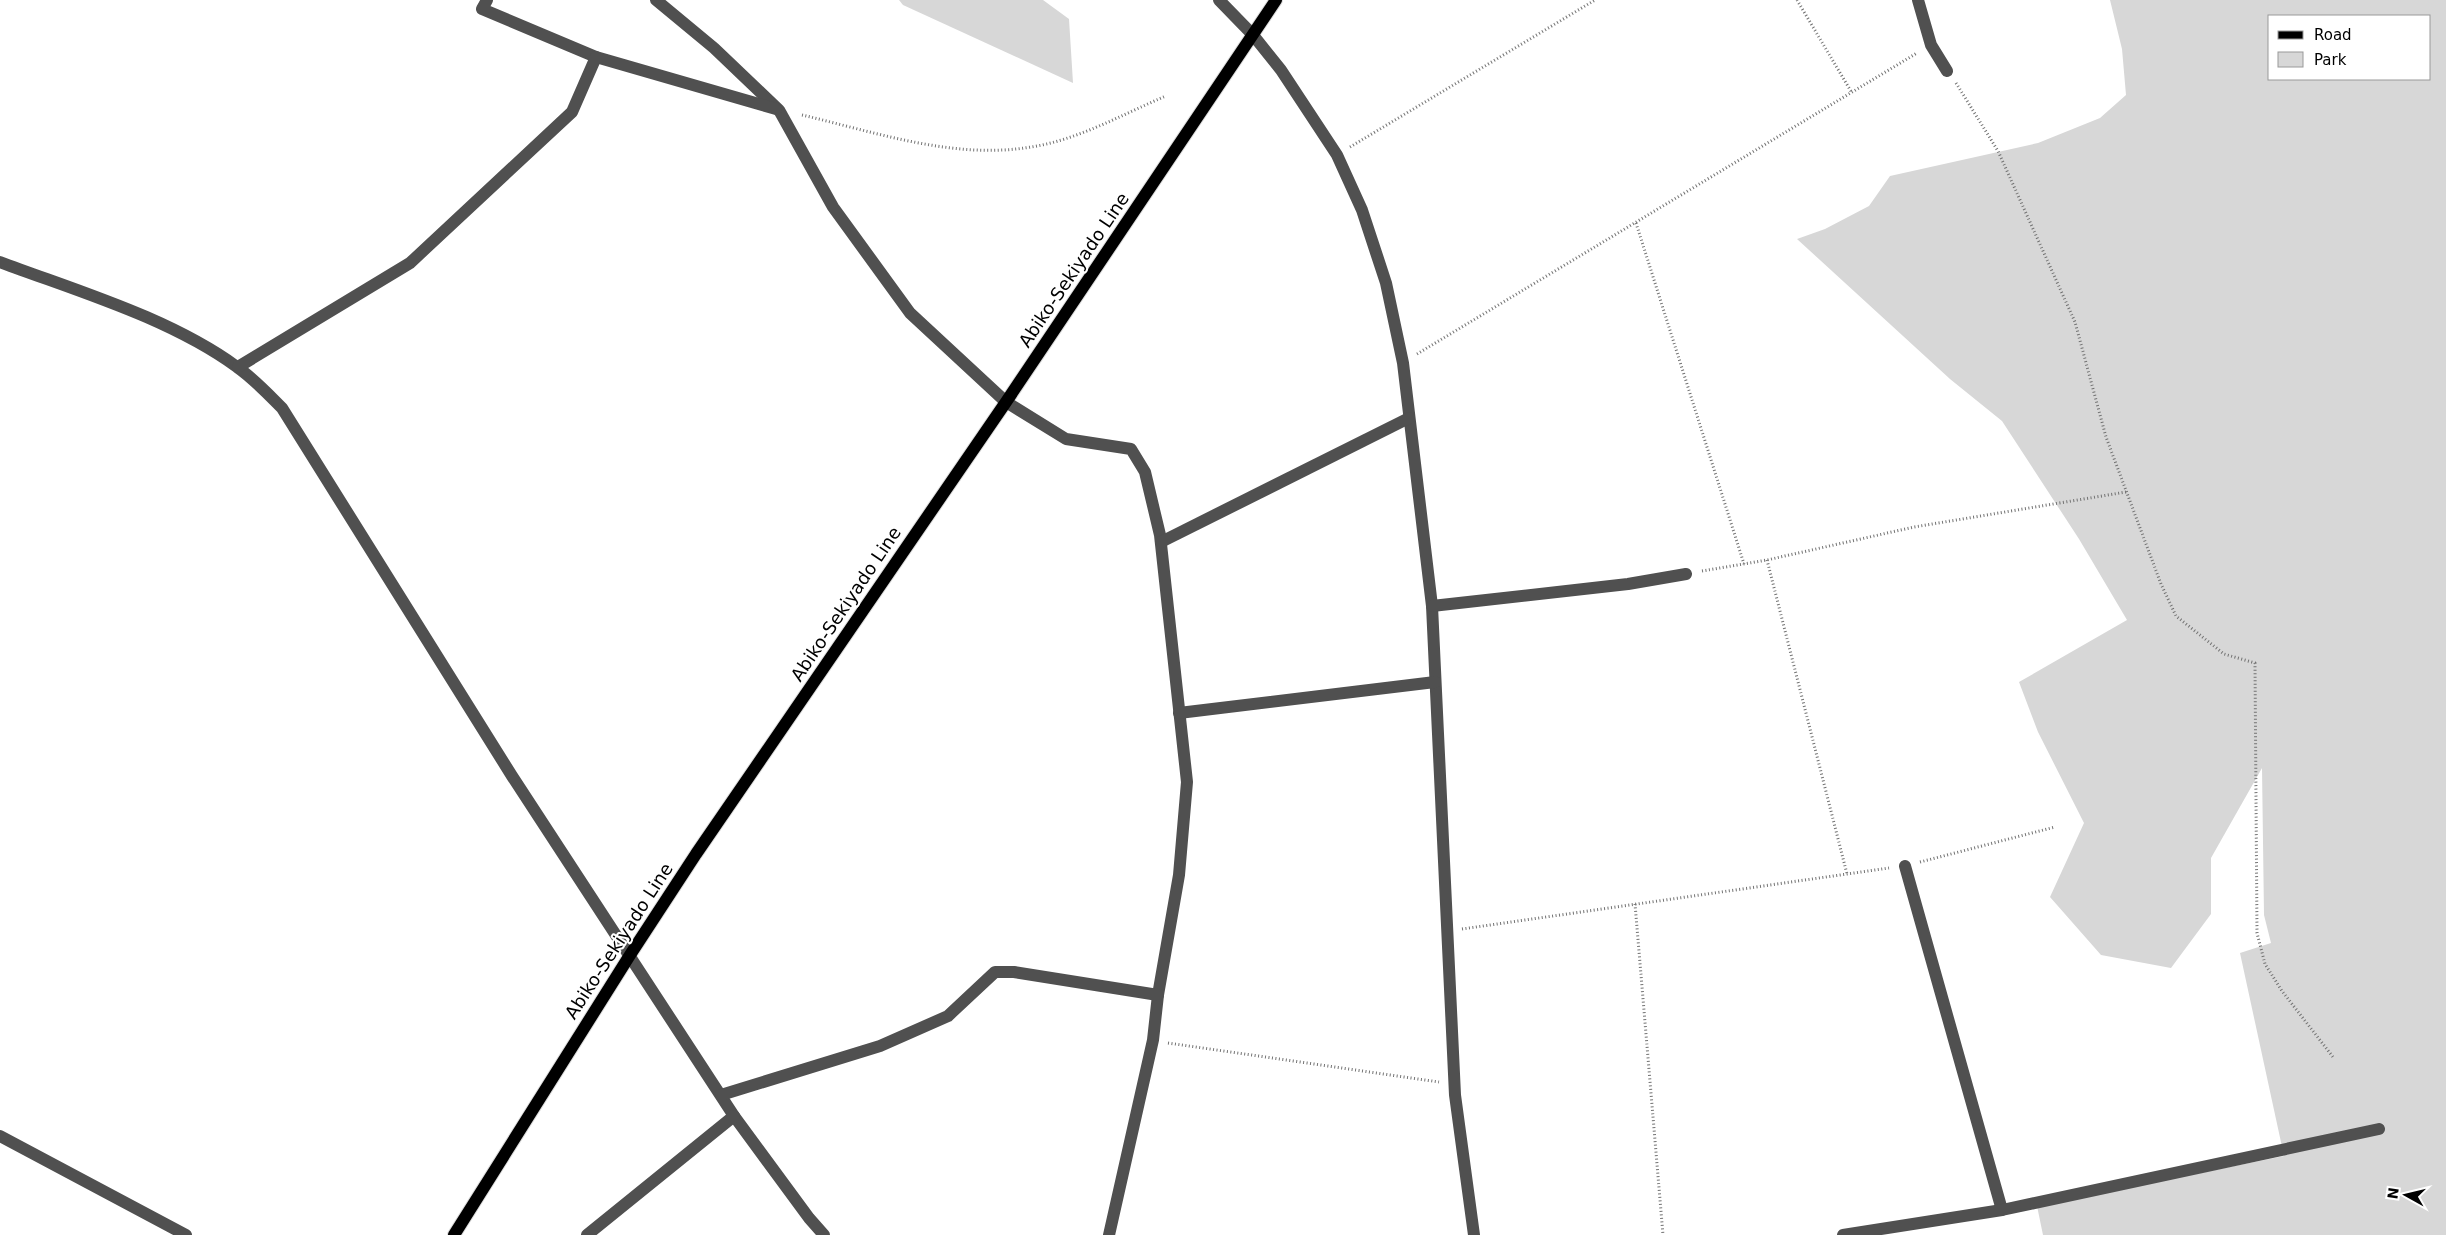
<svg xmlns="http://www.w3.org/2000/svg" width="2446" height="1235" font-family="'DejaVu Sans',sans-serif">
  <rect width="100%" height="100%" fill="#fff"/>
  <g fill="#d7d7d7" fill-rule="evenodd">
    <polygon points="899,0 1043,0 1069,19 1073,83 903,5"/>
    <path d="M2110 0H2446V1235H2043L2037 1206 2284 1156 2240 953 2271 943 2264 915 2262 768 2211 858V914L2171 968 2101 955 2050 897 2084 823 2038 732 2019 682 2127 620 2079 539 2002 421 1950 379 1797 239 1825 229 1869 206 1890 176 2038 143 2100 118 2126 95 2122 49ZM2270 16H2430V79H2270Z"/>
  </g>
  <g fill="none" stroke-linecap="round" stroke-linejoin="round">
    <defs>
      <polyline id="major" points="454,1235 630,955 696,854 1006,402 1276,0"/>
    </defs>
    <use href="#major" stroke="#dbdbdb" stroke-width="14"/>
    <g stroke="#727272" stroke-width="3" stroke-dasharray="1 2.5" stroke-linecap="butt">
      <polyline points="1797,0 1852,93"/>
      <polyline points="1956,83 1998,151 2075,322 2106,437 2161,584 2176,616 2224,654 2255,663 2257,933 2265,964 2282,991 2333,1057"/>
      <path d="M802 115C875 132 954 160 1031 147 1078 140 1123 114 1166 96"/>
      <polyline points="1350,147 1595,0"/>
      <polyline points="1636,223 1744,564"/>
      <polyline points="1417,354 1917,53"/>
      <polyline points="1767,560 1847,874"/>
      <polyline points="1702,571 1767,560 1914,527 2126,492"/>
      <polyline points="1920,862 2055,827"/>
      <polyline points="1635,904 1663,1235"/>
      <polyline points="1462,929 1889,868"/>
      <polyline points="1168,1043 1439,1082"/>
    </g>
    <g stroke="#505050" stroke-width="12">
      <polyline points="487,0 482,9 596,57"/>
      <polyline points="656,0 714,48 779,110 833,207 910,313 1006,402 1066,439 1131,449 1145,472 1160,535 1187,782 1179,875 1158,995 1153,1040 1109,1235"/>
      <polyline points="1219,0 1253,35 1281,70 1337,155 1362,210 1386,283 1403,363 1432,606 1455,1095 1474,1235"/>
      <polyline points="1918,0 1931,45 1947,71"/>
      <path d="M0 262C77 291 170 318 237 367 253 378 268 394 282 408L512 776 734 1116 809 1218 824 1235"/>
      <polyline points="238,367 410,263 572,112 596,57 776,109"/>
      <polyline points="1161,542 1409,418"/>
      <polyline points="1432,606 1628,584 1686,574"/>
      <polyline points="1179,713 1435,682"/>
      <polyline points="1905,866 2002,1210"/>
      <polyline points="721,1095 880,1046 948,1016 995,972 1014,972 1158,995"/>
      <polyline points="0,1136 186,1235"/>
      <polyline points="587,1235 734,1116"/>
      <polyline points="1843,1235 2002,1210 2379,1129"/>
    </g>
    <use href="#major" stroke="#000" stroke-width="12"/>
  </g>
  <g text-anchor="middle" stroke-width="4" stroke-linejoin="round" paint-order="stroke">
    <g font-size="18" fill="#000" stroke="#fff">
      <text transform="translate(1074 270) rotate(-56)" y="6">Abiko-Sekiyado Line</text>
      <text transform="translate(846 604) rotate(-56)" y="6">Abiko-Sekiyado Line</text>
      <text transform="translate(619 941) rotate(-57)" y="6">Abiko-Sekiyado Line</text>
    </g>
  </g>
  <rect x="2268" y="15" width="162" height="65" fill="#ffffff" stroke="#999999"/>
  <rect x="2278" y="31" width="25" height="8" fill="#000000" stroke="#999999"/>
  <text x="2314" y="40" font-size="15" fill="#000000">Road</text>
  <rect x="2278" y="52" width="25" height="15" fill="#d7d7d7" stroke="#999999"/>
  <text x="2314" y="65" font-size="15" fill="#000000">Park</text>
  <g transform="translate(2406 1195) rotate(278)" stroke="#ffffff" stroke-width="4" paint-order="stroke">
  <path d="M0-4L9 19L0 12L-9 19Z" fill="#000000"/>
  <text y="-8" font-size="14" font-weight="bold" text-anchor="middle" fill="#000000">N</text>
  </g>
</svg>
